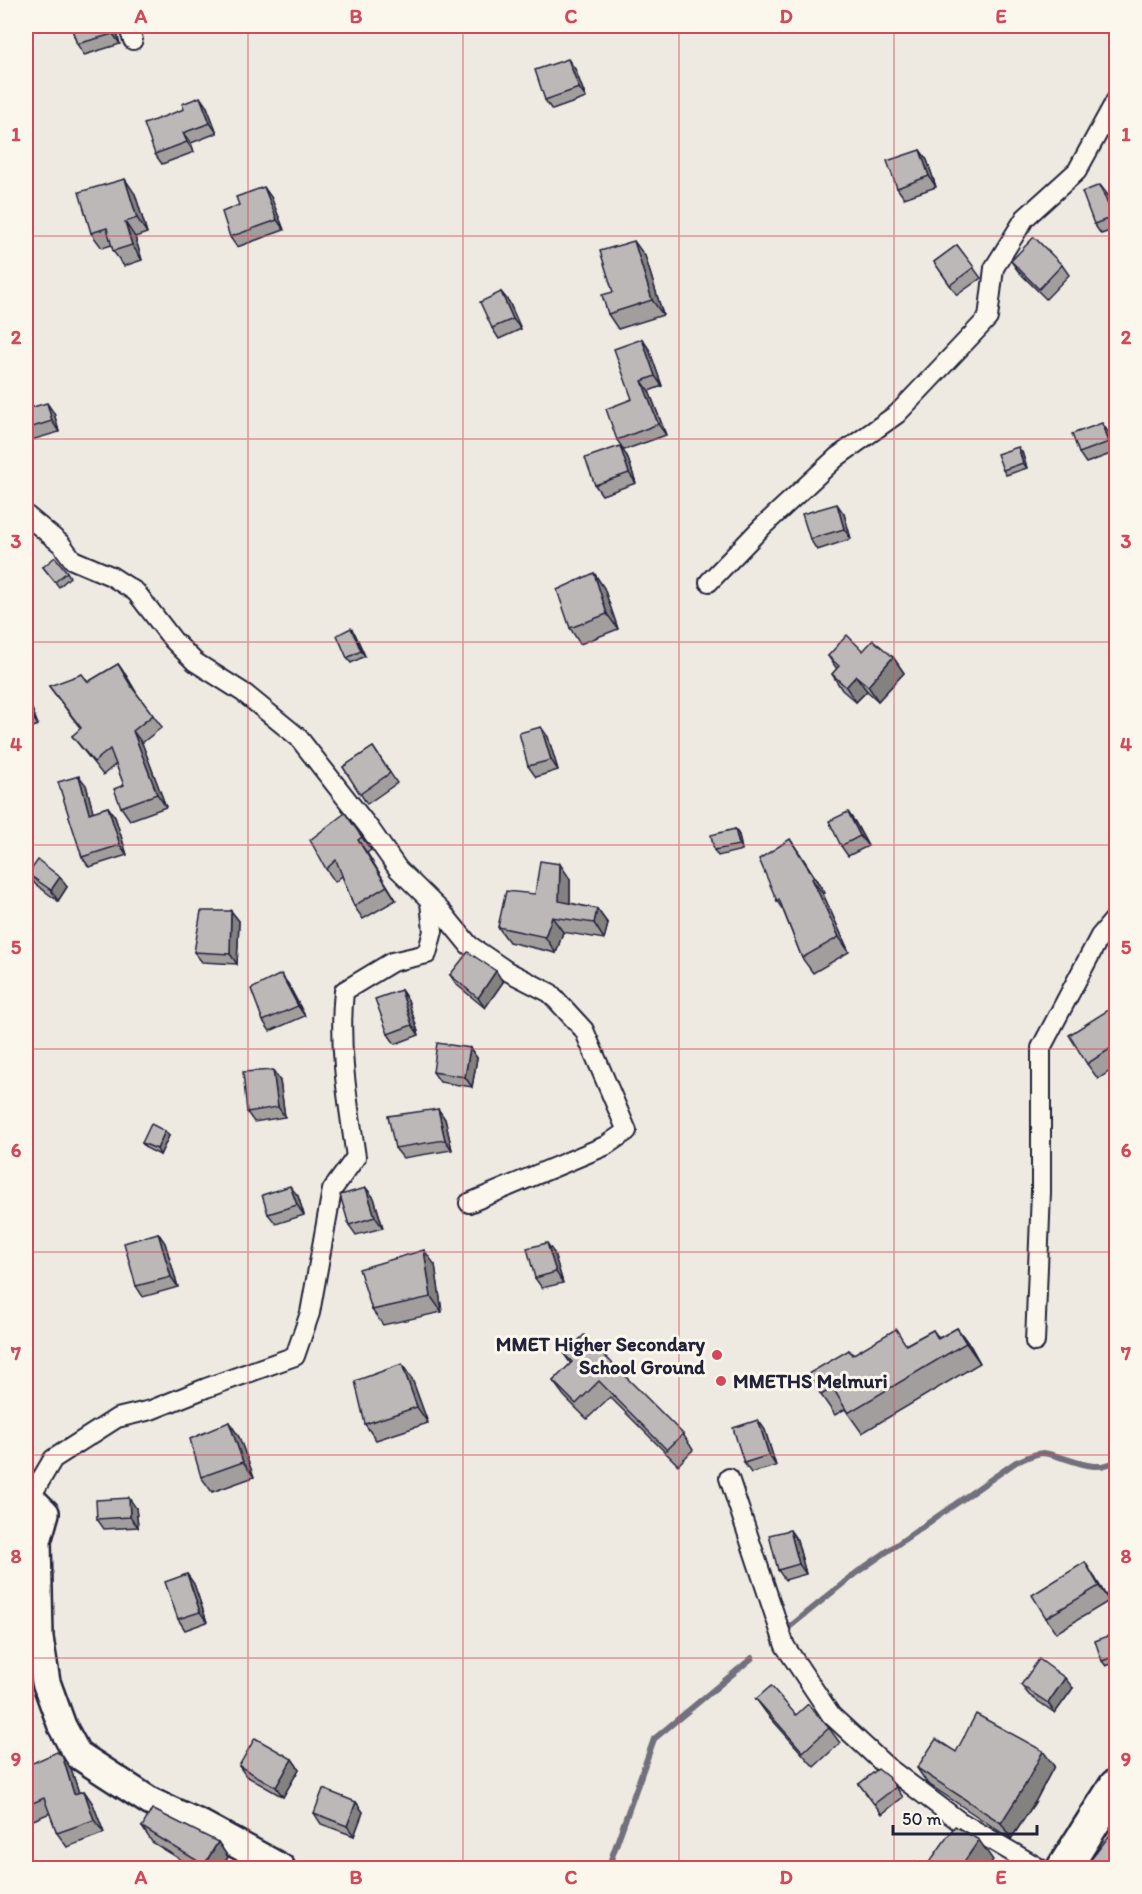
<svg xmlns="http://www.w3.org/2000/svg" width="1142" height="1894" font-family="Itim,sans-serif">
  <rect width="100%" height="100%" fill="#eeeae2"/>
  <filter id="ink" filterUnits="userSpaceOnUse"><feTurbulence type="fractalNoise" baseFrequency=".0167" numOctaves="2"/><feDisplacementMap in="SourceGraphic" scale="12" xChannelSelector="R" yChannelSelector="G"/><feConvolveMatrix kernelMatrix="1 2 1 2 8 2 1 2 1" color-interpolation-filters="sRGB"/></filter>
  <g filter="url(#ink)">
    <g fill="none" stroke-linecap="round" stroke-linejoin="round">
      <g stroke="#716f7c" stroke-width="6">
        <path d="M782 1633 856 1573 1016 1462C1024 1459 1035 1453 1043 1453 1068 1456 1092 1475 1116 1461"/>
        <polyline points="608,1868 654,1739 752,1658"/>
      </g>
      <defs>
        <g id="street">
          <polyline points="128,26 133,40"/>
          <polyline points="26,515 61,544 73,560 111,576 136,592 173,640 195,662 244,693 298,737 370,829 398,869 442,912 469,945 507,971 550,993 584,1030 627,1131 605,1146 469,1203"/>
          <polyline points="709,582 762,527 837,457 897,414 988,318 994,268 1025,218 1077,171 1116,100"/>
          <polyline points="1035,1342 1041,1192 1041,1048 1100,936 1116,917"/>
          <polyline points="729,1478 785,1646 831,1715 886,1766 959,1821 1039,1868"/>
          <path d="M30 1498 53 1459 117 1418 151 1410 206 1388 295 1356 310 1313 332 1190 356 1157C348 1102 338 1047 344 991L392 962 427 954 433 931 430 902"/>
        </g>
        <polyline id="secondary" points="26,1500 30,1498 45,1513 37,1541 39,1638 46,1682 62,1726 77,1754 151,1802 202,1825 281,1868"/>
        <polyline id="highway" points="1064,1868 1116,1786"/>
      </defs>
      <use href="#street" stroke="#22223b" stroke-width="22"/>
      <use href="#secondary" stroke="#22223b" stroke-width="32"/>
      <use href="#highway" stroke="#22223b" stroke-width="38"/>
      <use href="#street" stroke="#fbf7ec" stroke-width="18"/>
      <use href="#secondary" stroke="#fbf7ec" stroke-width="27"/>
      <use href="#highway" stroke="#fbf7ec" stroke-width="33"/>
    </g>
    <g fill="#a29e9e" stroke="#22223b" stroke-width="1.5">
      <polygon points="71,26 115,26 120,44 84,55 77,44"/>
      <polygon points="575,69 586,98 552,110 545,100"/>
      <polygon points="207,107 217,133 191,143 194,152 162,164 155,154"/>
      <polygon points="920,150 927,160 936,187 904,198 897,188"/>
      <polygon points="135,194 147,233 135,237 142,260 124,266 113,251 112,245 102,248 91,233"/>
      <polygon points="1108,195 1116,219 1116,229 1101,234 1094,224"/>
      <polygon points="271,197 284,230 237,247 230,237 239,205"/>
      <polygon points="957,245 981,278 957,295 934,262"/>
      <polygon points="645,256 663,315 618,329 608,314 613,292"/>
      <polygon points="1011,261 1062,265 1069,275 1046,299 1018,271"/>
      <polygon points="501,292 509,302 521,329 499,339 492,328"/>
      <polygon points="642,339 649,349 662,386 649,391 666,435 624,450 617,440 632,399"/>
      <polygon points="26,409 54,413 59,432 28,441 26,438"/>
      <polygon points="1109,433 1116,452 1086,463 1079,453"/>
      <polygon points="1022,452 1027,468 1006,475 1003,470"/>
      <polygon points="627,456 636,483 602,495 595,485"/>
      <polygon points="844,514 851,539 817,550 810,539"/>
      <polygon points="43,567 67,572 70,577 59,587"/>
      <polygon points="594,573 604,588 618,629 580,644 570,628"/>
      <polygon points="355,634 365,656 351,663 347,658"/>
      <polygon points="863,651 893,657 904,673 878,701 867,691 856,702 842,690 832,674 837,669 828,656"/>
      <polygon points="118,664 127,677 137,694 162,727 142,743 166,807 130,820 121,807 124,785 116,764 103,775 72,736 81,729 49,686 88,682"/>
      <polygon points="26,701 32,709 38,725 26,730"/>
      <polygon points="548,737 558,770 536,777 528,766"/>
      <polygon points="26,744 31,754 26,757"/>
      <polygon points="373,747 397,783 367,804 343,767"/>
      <polygon points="86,785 93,812 108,807 115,817 127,855 89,867 82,857"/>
      <polygon points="345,813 371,850 367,853 396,900 363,919 354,906 342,876 335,882 326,869"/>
      <polygon points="855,822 868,846 848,856 841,846"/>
      <polygon points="735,829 739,835 742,850 718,856 714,850"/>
      <polygon points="800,854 825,893 823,894 849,952 813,973 802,958 783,910 777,901"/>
      <polygon points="28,874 67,887 58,901 35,884"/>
      <polygon points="570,879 570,903 597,909 608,924 604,939 563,932 556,953 509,942 498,927 535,894"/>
      <polygon points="231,911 239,921 237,964 202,962 194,952"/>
      <polygon points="450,975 503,982 485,1008 457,985"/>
      <polygon points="288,984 305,1016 270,1031 263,1021"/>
      <polygon points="401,990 408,1000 419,1035 395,1044 388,1034"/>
      <polygon points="1116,1005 1116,1067 1098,1079 1087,1064"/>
      <polygon points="470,1048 477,1058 472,1087 440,1082 433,1072"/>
      <polygon points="280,1081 285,1117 254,1122 247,1112"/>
      <polygon points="438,1109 445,1119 452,1150 403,1158 395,1148"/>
      <polygon points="169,1136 160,1155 146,1148 142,1143"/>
      <polygon points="366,1188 374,1198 383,1228 356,1235 349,1225"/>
      <polygon points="298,1196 304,1215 276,1224 268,1214"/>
      <polygon points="158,1233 165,1243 178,1287 143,1297 136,1286"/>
      <polygon points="554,1253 563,1283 542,1288 535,1278"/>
      <polygon points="435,1265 442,1312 383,1325 372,1310"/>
      <polygon points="957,1328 971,1347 980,1363 862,1433 845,1409 835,1415 821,1395 849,1350 853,1355 907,1344 933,1330 939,1338"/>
      <polygon points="564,1354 683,1434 693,1450 678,1465 610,1397 587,1419 564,1396 553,1381 571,1364"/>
      <polygon points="412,1379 428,1423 376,1440 365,1424"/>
      <polygon points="758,1420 765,1430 776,1466 751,1473 744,1463"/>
      <polygon points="229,1422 239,1437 254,1477 212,1492 201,1477"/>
      <polygon points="136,1508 138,1527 104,1529 97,1519"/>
      <polygon points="797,1540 806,1574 785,1580 778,1570"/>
      <polygon points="187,1574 194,1584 207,1622 185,1630 178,1619"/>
      <polygon points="1095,1578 1109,1601 1056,1633 1046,1618"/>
      <polygon points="1116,1639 1116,1662 1106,1666 1102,1661"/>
      <polygon points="1021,1685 1073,1688 1055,1713 1029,1695"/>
      <polygon points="756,1699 829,1728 840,1743 814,1767 767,1714"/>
      <polygon points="956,1752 1054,1766 1035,1802 1011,1839 927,1783 917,1768"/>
      <polygon points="292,1759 299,1769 283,1797 246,1776 239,1766"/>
      <polygon points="26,1766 71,1769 79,1793 84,1791 93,1804 104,1833 67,1847 57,1833 50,1813 26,1823"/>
      <polygon points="859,1784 896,1787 903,1797 882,1814"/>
      <polygon points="356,1802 363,1812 354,1836 321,1824 314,1813"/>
      <polygon points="142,1827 218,1842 228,1857 221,1869 196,1869 152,1842"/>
    </g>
    <g fill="#848181" stroke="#22223b" stroke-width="1.5">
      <polygon points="111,26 115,26 120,44 113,34"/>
      <polygon points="568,59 575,69 586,98 579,88"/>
      <polygon points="200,97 207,107 217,133 210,123"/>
      <polygon points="183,133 191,143 194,152 187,142"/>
      <polygon points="920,150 927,160 936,187 929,176"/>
      <polygon points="125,179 135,194 147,233 137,218"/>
      <polygon points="1100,185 1108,195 1116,219 1116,223 1113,217"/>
      <polygon points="264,187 271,197 284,230 277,220"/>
      <polygon points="125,222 135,237 142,260 132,245"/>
      <polygon points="634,241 645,256 663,315 652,300"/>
      <polygon points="501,292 509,302 521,329 513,319"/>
      <polygon points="642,339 649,349 662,386 655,376"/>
      <polygon points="642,381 649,391 666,435 658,424"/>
      <polygon points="47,403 54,413 59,432 52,421"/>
      <polygon points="1102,423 1109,433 1116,452 1109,442"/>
      <polygon points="620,446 627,456 636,483 629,473"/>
      <polygon points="1018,447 1022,452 1027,468 1023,463"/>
      <polygon points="837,504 844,514 851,539 844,529"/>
      <polygon points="594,573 604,588 618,629 607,614"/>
      <polygon points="351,628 355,634 365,656 361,651"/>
      <polygon points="893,657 904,673 878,701 868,686"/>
      <polygon points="118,664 127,677 140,699 131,686"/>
      <polygon points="856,676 867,691 856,702 846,687"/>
      <polygon points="26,700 32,709 38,725 31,715"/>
      <polygon points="541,727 548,737 558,770 551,760"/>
      <polygon points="133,731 142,743 166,807 157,794"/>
      <polygon points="79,776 86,785 96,823 89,813"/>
      <polygon points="108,807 115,817 127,855 120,845"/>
      <polygon points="848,812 855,822 868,846 860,836"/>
      <polygon points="735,829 739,835 742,850 739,845"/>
      <polygon points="790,839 800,854 825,893 814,877"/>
      <polygon points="358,840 367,853 396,900 387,886"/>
      <polygon points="560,864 570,879 570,916 559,901"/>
      <polygon points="60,877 67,887 58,901 51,890"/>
      <polygon points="812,879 823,894 849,952 839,937"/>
      <polygon points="597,909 608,924 604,939 594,923"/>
      <polygon points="231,911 239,921 237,964 230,954"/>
      <polygon points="552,917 563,932 556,953 545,937"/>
      <polygon points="496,971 503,982 485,1008 478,998"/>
      <polygon points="281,974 288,984 305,1016 298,1006"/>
      <polygon points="401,990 408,1000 419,1035 412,1025"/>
      <polygon points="470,1048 477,1058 472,1087 465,1077"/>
      <polygon points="273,1070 280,1081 285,1117 278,1107"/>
      <polygon points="438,1109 445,1119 452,1150 445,1140"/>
      <polygon points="165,1131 169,1136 160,1155 157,1149"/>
      <polygon points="290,1186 298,1196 304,1215 297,1205"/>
      <polygon points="366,1188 374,1198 383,1228 375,1217"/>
      <polygon points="158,1233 165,1243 178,1287 171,1277"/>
      <polygon points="547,1243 554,1253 563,1283 556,1272"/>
      <polygon points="424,1250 435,1265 442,1312 431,1297"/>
      <polygon points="957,1328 971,1347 980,1363 966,1343"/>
      <polygon points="402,1364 412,1379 428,1423 417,1407"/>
      <polygon points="758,1420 765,1430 776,1466 769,1455"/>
      <polygon points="229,1422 239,1437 254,1477 243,1462"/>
      <polygon points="129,1498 136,1508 138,1527 130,1517"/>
      <polygon points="790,1530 797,1540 806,1574 799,1564"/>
      <polygon points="1085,1562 1095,1578 1109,1601 1099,1586"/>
      <polygon points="187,1574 194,1584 207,1622 200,1612"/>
      <polygon points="1065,1678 1073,1688 1055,1713 1048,1703"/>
      <polygon points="1043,1751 1054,1766 1035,1802 1011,1839 1001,1823"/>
      <polygon points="62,1755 71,1769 84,1808 74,1794"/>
      <polygon points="292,1759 299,1769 283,1797 276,1787"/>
      <polygon points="84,1791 93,1804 104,1833 94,1820"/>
      <polygon points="356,1802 363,1812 354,1836 347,1826"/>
      <polygon points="979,1840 993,1860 987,1869 959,1869"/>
      <polygon points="218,1842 228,1857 221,1869 207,1869 204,1865"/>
    </g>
    <g fill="#bcb8b8" stroke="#22223b" stroke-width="1.5">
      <polygon points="71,26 111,26 113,34 77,44"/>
      <polygon points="568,59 579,88 545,100 535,70"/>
      <polygon points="200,97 210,123 183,133 187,142 155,154 144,124 184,109 182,104"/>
      <polygon points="920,150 929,176 897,188 887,161"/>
      <polygon points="125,179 137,218 125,222 132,245 113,251 107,228 91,233 79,192"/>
      <polygon points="1100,185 1113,217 1094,224 1082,192"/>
      <polygon points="264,187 277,220 230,237 222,212 239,205 236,197"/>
      <polygon points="1034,237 1062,265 1039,289 1011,261"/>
      <polygon points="634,241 652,300 608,314 602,295 613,292 600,251"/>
      <polygon points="957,245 974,267 950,285 934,262"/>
      <polygon points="501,292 513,319 492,328 480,302"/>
      <polygon points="642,339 655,376 642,381 658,424 617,440 606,409 632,399 614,349"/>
      <polygon points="47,403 52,421 26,429 26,409"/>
      <polygon points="1102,423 1109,442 1079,453 1072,434"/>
      <polygon points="620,446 629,473 595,485 585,458"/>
      <polygon points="1018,447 1023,463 1003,470 997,454"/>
      <polygon points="837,504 844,529 810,539 802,514"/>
      <polygon points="55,557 67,572 55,582 43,567"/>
      <polygon points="594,573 607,614 570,628 557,590"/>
      <polygon points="351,628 361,651 347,658 337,635"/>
      <polygon points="847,635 863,651 873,640 893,657 868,686 856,676 846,687 832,674 839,666 828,656"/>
      <polygon points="118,664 131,686 153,715 133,731 157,794 121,807 114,789 124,785 110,749 94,762 72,736 81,728 49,686 82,674 88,682"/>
      <polygon points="26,701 31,715 26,717"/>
      <polygon points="541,727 551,760 528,766 519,733"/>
      <polygon points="373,747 390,773 360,794 343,767"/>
      <polygon points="79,776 89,813 108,807 120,845 82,857 58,782"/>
      <polygon points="848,812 860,836 841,846 829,821"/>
      <polygon points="345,813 362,837 358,840 387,886 354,906 336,860 326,869 310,840"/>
      <polygon points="735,829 739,845 714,850 711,835"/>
      <polygon points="790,839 814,877 812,879 839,937 802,958 779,899 777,901 759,859"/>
      <polygon points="38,860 60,877 51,890 28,874"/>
      <polygon points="540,861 560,864 559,901 597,909 594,923 552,917 545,937 498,927 506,891 535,894"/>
      <polygon points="201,911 231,911 230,954 194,952"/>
      <polygon points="468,952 496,971 478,998 450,975"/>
      <polygon points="281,974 298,1006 263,1021 251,989"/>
      <polygon points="401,990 412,1025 388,1034 375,999"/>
      <polygon points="1116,1005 1116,1045 1087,1064 1069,1035"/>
      <polygon points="437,1043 470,1048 465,1077 433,1072"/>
      <polygon points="273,1070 278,1107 247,1112 243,1072"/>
      <polygon points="438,1109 445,1140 395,1148 388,1116"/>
      <polygon points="151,1124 165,1131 157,1149 142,1143"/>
      <polygon points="290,1186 297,1205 268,1214 262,1195"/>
      <polygon points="366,1188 375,1217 349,1225 340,1195"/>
      <polygon points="158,1233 171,1277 136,1286 124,1243"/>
      <polygon points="547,1243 556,1272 535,1278 527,1248"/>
      <polygon points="424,1250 431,1297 372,1310 359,1269"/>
      <polygon points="957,1328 966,1343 848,1413 833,1388 821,1395 808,1374 849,1350 852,1355 896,1329 906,1345 933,1330 938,1339"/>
      <polygon points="584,1335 683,1434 667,1450 599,1381 576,1404 553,1381 572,1362 564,1354"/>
      <polygon points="402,1364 417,1407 365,1424 355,1381"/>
      <polygon points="758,1420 769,1455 744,1463 733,1428"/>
      <polygon points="229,1422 243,1462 201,1477 190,1439"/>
      <polygon points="129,1498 130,1517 97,1519 96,1500"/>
      <polygon points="790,1530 799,1564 778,1570 769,1535"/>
      <polygon points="1085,1562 1099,1586 1046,1618 1032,1595"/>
      <polygon points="187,1574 200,1612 178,1619 165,1582"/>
      <polygon points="1113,1634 1116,1644 1116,1656 1102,1661 1095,1641"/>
      <polygon points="1039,1659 1065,1678 1048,1703 1021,1685"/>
      <polygon points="771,1686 796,1715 808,1704 829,1728 803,1752 756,1699"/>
      <polygon points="976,1714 1043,1751 1024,1787 1001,1823 917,1768 936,1739 956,1752"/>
      <polygon points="255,1738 292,1759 276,1787 239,1766"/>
      <polygon points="57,1752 62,1755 74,1794 84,1791 94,1820 57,1833 44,1798 26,1806 26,1766"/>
      <polygon points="878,1769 888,1777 896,1787 874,1804 859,1784"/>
      <polygon points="323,1789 356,1802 347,1826 314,1813"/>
      <polygon points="152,1809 218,1842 204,1865 142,1827"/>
      <polygon points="955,1826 979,1840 959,1869 910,1869 915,1861 926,1867"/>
      <polygon points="1116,1827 1116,1869 1098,1869 1089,1862"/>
    </g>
  </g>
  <path fill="none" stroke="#d1495b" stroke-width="1.5" stroke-opacity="0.55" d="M248 26V1868M463 26V1868M679 26V1868M894 26V1868M26 236H1116M26 439H1116M26 642H1116M26 845H1116M26 1049H1116M26 1252H1116M26 1455H1116M26 1658H1116"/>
  <g fill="#d1495b" stroke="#fbf7ec" stroke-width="2">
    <circle cx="717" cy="1355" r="6"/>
    <circle cx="721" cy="1381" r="6"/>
  </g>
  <g text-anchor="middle" stroke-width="6" stroke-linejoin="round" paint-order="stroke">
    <g font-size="20" font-weight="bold" fill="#22223b" stroke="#fbf7ec" text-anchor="end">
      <text x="705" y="1351">MMET Higher Secondary<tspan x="705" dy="23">School Ground</tspan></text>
      <text x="733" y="1388" text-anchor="start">MMETHS Melmuri</text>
    </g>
  </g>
  <rect width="1142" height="1894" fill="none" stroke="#fbf7ec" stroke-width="66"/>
  <path d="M893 1825v9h144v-9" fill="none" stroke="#22223b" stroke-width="3"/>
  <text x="902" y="1825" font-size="18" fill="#22223b" stroke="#fbf7ec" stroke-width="4.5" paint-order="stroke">50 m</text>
  <rect x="33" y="33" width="1076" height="1828" fill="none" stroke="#d1495b" stroke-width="2"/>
  <g font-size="20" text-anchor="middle" font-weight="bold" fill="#d1495b">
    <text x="141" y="23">A</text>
    <text x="356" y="23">B</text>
    <text x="571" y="23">C</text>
    <text x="786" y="23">D</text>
    <text x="1001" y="23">E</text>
    <text x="16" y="141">1</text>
    <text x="1126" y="141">1</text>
    <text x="16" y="344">2</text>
    <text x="1126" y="344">2</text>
    <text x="16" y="548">3</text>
    <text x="1126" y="548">3</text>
    <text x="16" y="751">4</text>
    <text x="1126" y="751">4</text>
    <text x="16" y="954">5</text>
    <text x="1126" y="954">5</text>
    <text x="16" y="1157">6</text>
    <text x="1126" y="1157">6</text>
    <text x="16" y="1360">7</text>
    <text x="1126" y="1360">7</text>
    <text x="16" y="1563">8</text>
    <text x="1126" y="1563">8</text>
    <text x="16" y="1766">9</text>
    <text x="1126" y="1766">9</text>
    <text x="141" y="1884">A</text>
    <text x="356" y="1884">B</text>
    <text x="571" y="1884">C</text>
    <text x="786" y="1884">D</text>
    <text x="1001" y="1884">E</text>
  </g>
</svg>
